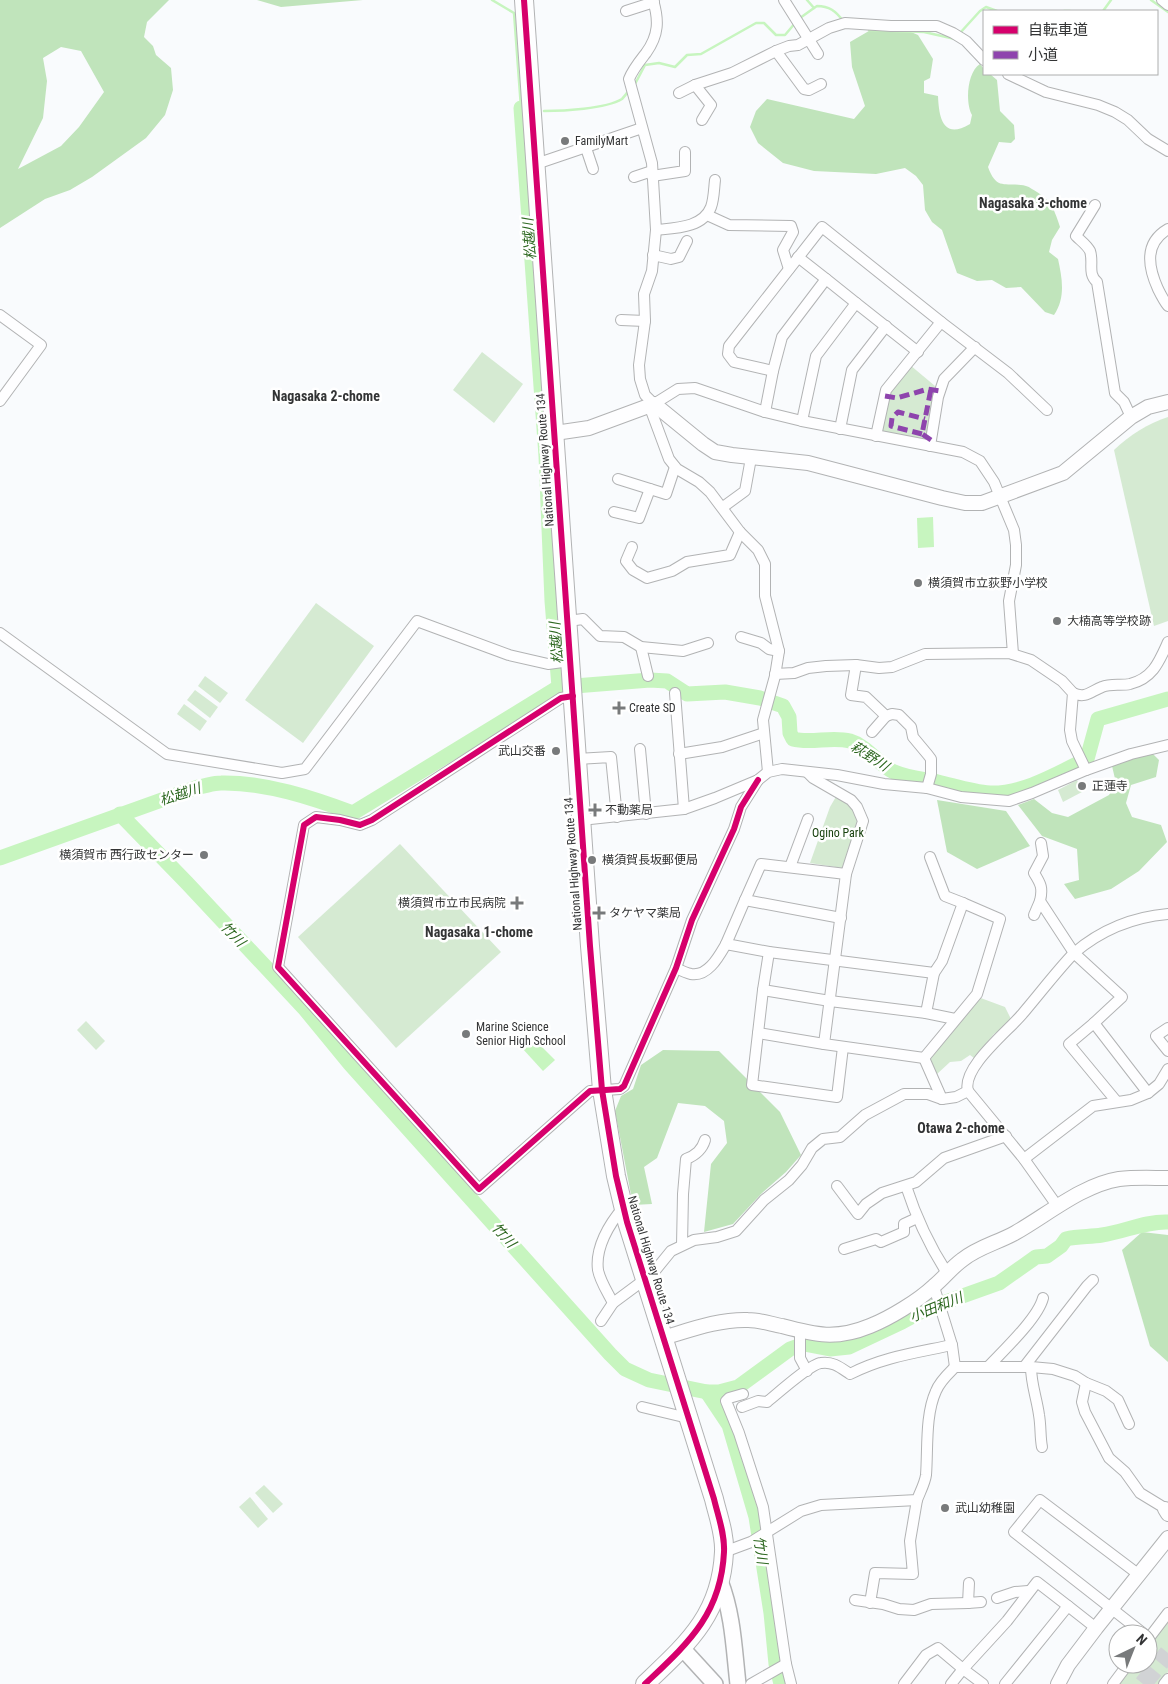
<svg xmlns="http://www.w3.org/2000/svg" width="1168" height="1684" font-family="'Roboto Condensed','Noto Sans JP',sans-serif">
  <rect width="100%" height="100%" fill="#f9fbfd"/>
  <g fill="#d5ead2">
    <polygon points="482,352 523,384 494,423 453,390"/>
    <polygon points="910,365 935,386 926,442 881,433 891,391"/>
    <path d="M1168 417V621L1154 626 1114 450C1130 435 1147 424 1168 417Z"/>
    <polygon points="316,603 374,646 303,743 245,700"/>
    <polygon points="205,676 228,693 220,703 198,686"/>
    <polygon points="195,690 218,707 210,718 187,700"/>
    <polygon points="184,704 207,721 200,731 177,714"/>
    <polygon points="1077,780 1082,792 1063,802 1058,790"/>
    <polygon points="837,795 849,802 859,822 842,868 810,863 830,807"/>
    <polygon points="400,844 501,952 396,1048 298,937"/>
    <polygon points="978,997 1005,1007 1012,1021 994,1034 974,1058 970,1055 961,1061 950,1062 937,1074 931,1061 931,1055"/>
    <polygon points="86,1021 105,1041 96,1050 77,1030"/>
    <polygon points="264,1485 283,1504 273,1513 255,1493"/>
    <polygon points="250,1497 268,1519 258,1528 239,1507"/>
    <polygon points="1168,1620 1168,1672 1159,1684 1118,1684 1133,1664 1148,1664 1148,1645"/>
  </g>
  <g fill="#c0e4bb" fill-rule="evenodd">
    <path d="M0 0H169L147 22 144 37 153 46 156 55 171 68 173 90 165 115 146 138 92 177 70 190 45 199 0 228ZM61 47 81 51 104 92 79 127 61 146 18 169 43 118 47 81 43 58Z"/>
    <polygon points="257,0 363,0 281,7"/>
    <path d="M897 26 918 35 933 59 930 78 924 81V93L938 96C939 118 943 140 970 124L972 115C965 103 967 72 980 64L984 69V74H990L997 80 1000 111 1014 125 1015 139 1011 143 999 142 988 167C997 192 1006 181 1026 186 1030 187 1033 190 1037 192 1051 200 1055 211 1060 227L1052 240 1049 252 1058 259C1062 278 1066 297 1054 315L1045 312 1021 287 1006 288 992 280 977 281 957 273 942 230 932 222 925 210 923 185 916 176 905 168 876 174 814 171 783 163 758 143 750 127 756 111 767 99 854 119 865 106 852 67 850 42 874 28Z"/>
    <polygon points="1152,753 1159,760 1156,777 1131,785 1126,803 1132,817 1161,825 1167,842 1139,871 1111,889 1075,899 1064,884 1079,880 1077,849 1042,836 1018,805 1034,799 1052,813 1068,817 1109,795 1116,783 1112,766 1131,758"/>
    <polygon points="937,800 1006,811 1030,846 977,869 947,852"/>
    <polygon points="663,1050 719,1051 780,1112 801,1155 786,1172 761,1194 733,1224 704,1232 711,1164 727,1143 724,1121 705,1106 678,1103 657,1158 644,1167 652,1204 633,1205 615,1111 621,1096 633,1089 641,1065"/>
    <polygon points="1142,1232 1168,1235 1168,1362 1150,1346 1122,1250"/>
  </g>
  <g fill="#c7f5bf">
    <polygon points="933,517 934,547 918,548 917,518"/>
    <polygon points="534,1039 555,1060 543,1071 522,1048"/>
  </g>
  <g fill="none" stroke-linecap="round" stroke-linejoin="round">
    <g stroke="#c7f5bf" stroke-width="2.5">
      <polyline points="492,0 514,13 521,108 524,109"/>
      <polyline points="1151,0 1168,12"/>
      <path d="M814 8 817 6C829 6 836 11 843 21"/>
      <polyline points="1064,11 1070,11"/>
      <polyline points="1103,11 1111,0"/>
      <polyline points="800,18 814,8 807,0"/>
      <polyline points="869,30 924,32 955,39"/>
      <polyline points="960,33 980,11 986,7 997,11"/>
      <polyline points="635,84 645,65 659,63 675,67 687,55 701,54 756,23 764,23 776,35 785,35 796,22"/>
      <path d="M544 111C563 111 605 109 622 99 624 97 627 93 629 90"/>
    </g>
    <g stroke="#c7f5bf" stroke-width="15">
      <path d="M562 687 650 680 667 681 687 694 725 692 760 698 783 706 789 717 790 733 793 739C811 744 831 736 850 741 867 746 878 764 894 772 908 778 922 779 938 782 955 786 973 792 990 793 1024 794 1058 773 1087 759L1098 719 1168 699"/>
      <path d="M120 814 187 883 304 1008 350 1064 610 1354 625 1369 649 1380 707 1392H719L738 1387 790 1349 804 1344 830 1349 849 1347 902 1322 926 1309 999 1283 1036 1257 1047 1256 1061 1246 1066 1239C1078 1236 1090 1237 1102 1235 1124 1232 1145 1221 1168 1222"/>
      <path d="M0 858 198 787C206 786 213 783 221 783 265 782 313 798 353 813L559 687 552 601 546 456 521 108"/>
      <polyline points="707,1392 729,1425 756,1517 771,1613 776,1664 781,1684"/>
    </g>
    <polyline stroke="#d1d3d5" stroke-width="18" stroke-dasharray="18 9" stroke-linecap="butt" points="1143,1684 1168,1653"/>
    <defs>
      <g id="street">
        <path d="M653 0C659 20 659 35 646 53 639 62 633 69 629 79L652 163 656 230 652 271 644 294 645 321 639 365 640 379 645 395 654 404 678 389 695 388 765 412 802 421 963 452 980 461 994 482 1014 530 1016 545V565L1009 601 1013 654"/>
        <polyline points="784,0 818,54"/>
        <polyline points="1162,0 1168,5"/>
        <polyline points="626,11 654,2"/>
        <polyline points="776,51 804,89 809,90 821,84"/>
        <polyline points="1008,74 1046,92 1098,105 1115,112 1128,120 1148,139 1168,151"/>
        <polyline points="695,85 711,105 702,120"/>
        <polyline points="679,93 695,85 732,73 776,51 789,46 798,45 829,28 845,23 891,26 937,26 953,33 966,41 984,60"/>
        <polyline points="586,148 593,169"/>
        <polyline points="536,164 642,128"/>
        <polyline points="652,176 685,171 685,152"/>
        <polyline points="634,177 652,171"/>
        <path d="M1095 205 1076 236C1081 241 1087 245 1090 251 1094 263 1087 273 1097 282L1115 393 1124 402 1131 417"/>
        <polyline points="707,215 729,225 791,226 793,232 783,250 789,269"/>
        <path d="M1168 229C1144 243 1148 267 1158 289 1161 295 1164 301 1168 306"/>
        <path d="M656 230C675 228 703 228 711 207 714 199 714 188 715 180"/>
        <polyline points="653,255 671,259 679,257 687,241"/>
        <polyline points="856,303 918,352"/>
        <polyline points="0,315 41,345 0,401"/>
        <polyline points="621,320 645,321"/>
        <polyline points="941,322 1008,373 1047,410"/>
        <polyline points="773,371 782,337 826,279 798,257"/>
        <polyline points="649,405 669,459 677,469 699,482 710,492 740,532 758,550 765,564 765,596 779,651 775,676 763,720 768,772"/>
        <polyline points="765,412 773,371 734,362 728,354 729,346 822,227 941,322 886,390 876,436"/>
        <polyline points="802,421 816,356 856,303 826,279"/>
        <polyline points="840,429 852,370 886,326"/>
        <polyline points="930,446 938,397 944,379 975,347"/>
        <polyline points="618,479 666,494 675,467"/>
        <polyline points="723,507 745,491 751,458"/>
        <polyline points="614,512 639,518 650,489"/>
        <polyline points="632,547 626,561 633,570 647,578 672,571 687,562 730,555 740,532"/>
        <polyline points="568,621 583,619 600,636 624,637 641,647 683,651 708,643"/>
        <polyline points="0,633 167,754 282,773 305,769 417,621 509,655 548,664 570,661"/>
        <polyline points="741,637 761,643 769,649 779,651"/>
        <polyline points="641,647 648,676"/>
        <polyline points="856,665 851,695 866,697 886,716 892,714 899,715 911,727 913,737 928,755 931,759 931,774 927,788"/>
        <polyline points="675,693 684,809"/>
        <path d="M1073 693C1086 699 1091 691 1102 687 1111 683 1121 686 1130 684 1153 678 1159 662 1168 642"/>
        <polyline points="573,696 561,698 372,820 360,825 340,820 316,817 304,825 278,967 479,1189 590,1091 620,1089 624,1086 676,968 692,920 734,829 741,807 758,780"/>
        <polyline points="872,732 886,716"/>
        <polyline points="640,749 646,814"/>
        <polyline points="679,754 722,747 764,733"/>
        <polyline points="577,759 611,757 617,817"/>
        <polyline points="1086,770 1131,754 1168,745"/>
        <polyline points="807,772 813,778 851,800 857,807 863,821 846,874 824,1044 924,1058"/>
        <polyline points="581,820 684,809 715,798 758,780 768,772 782,769 837,775 884,784 927,788 961,797 1009,801 1032,793 1086,770 1072,741 1070,730 1073,693 1062,681 1031,660 1009,653 925,654 892,667 879,668 856,665 826,666 808,668 794,673 775,674"/>
        <path d="M1041 843 1043 856 1034 873C1041 884 1043 888 1040 901L1074 953C1101 930 1133 917 1168 914"/>
        <polyline points="930,857 945,896 963,903"/>
        <polyline points="790,867 808,819"/>
        <polyline points="745,900 761,864 846,874"/>
        <polyline points="1034,915 1040,901"/>
        <polyline points="726,944 745,900 841,918"/>
        <polyline points="769,952 763,990 752,1085 837,1097 843,1047"/>
        <path d="M676 968C680 970 686 973 691 974 708 977 719 956 726 944L769 952 934 973 942 961 963 903 1000 919 977 994 924 1058"/>
        <polyline points="763,990 830,1001 926,1013 955,1019"/>
        <polyline points="926,1013 934,973"/>
        <polyline points="1094,1023 1069,1044 1117,1102"/>
        <polyline points="1168,1028 1156,1036 1168,1051"/>
        <polyline points="758,1033 824,1044"/>
        <polyline points="924,1058 942,1099 956,1097 968,1091 1024,1159 1058,1207"/>
        <path d="M968 1091C961 1067 1011 1029 1024 1012 1041 992 1056 972 1074 953L1122 997 1094 1023 1148 1093 1131 1100 1093 1106 1024 1159"/>
        <polyline points="1148,1093 1159,1084 1168,1069"/>
        <polyline points="837,1186 858,1214 866,1204 882,1193 916,1182 944,1158 1006,1136"/>
        <path d="M906 1186C916 1217 929 1245 947 1273"/>
        <path d="M682 1245 683 1194 686 1159C696 1155 702 1150 705 1140"/>
        <polyline points="844,1249 876,1239 881,1242 904,1232 904,1224 917,1218"/>
        <polyline points="645,1283 671,1251 694,1240 717,1237 736,1231 764,1200 789,1180 802,1165 812,1148 823,1139 840,1137 865,1115 904,1094 928,1094 942,1099"/>
        <polyline points="934,1287 952,1345 955,1367 1031,1367 1053,1369 1075,1376 1086,1383 1106,1391 1118,1400 1129,1424"/>
        <path d="M613 1303C608 1293 600 1281 598 1270 595 1248 609 1224 623 1208"/>
        <polyline points="601,1321 613,1303 644,1280"/>
        <polyline points="800,1331 800,1358 807,1371"/>
        <path d="M988 1367C1004 1350 1038 1318 1043 1298"/>
        <polyline points="1024,1367 1087,1286 1093,1280"/>
        <path d="M1031 1367C1031 1384 1037 1399 1039 1415 1041 1426 1040 1437 1042 1447"/>
        <polyline points="1086,1383 1082,1402 1085,1412 1109,1458 1125,1472 1140,1493 1168,1510"/>
        <polyline points="743,1394 729,1398 726,1401 739,1433 763,1507 786,1664 791,1684"/>
        <polyline points="642,1407 688,1418"/>
        <path d="M742 1407 758 1401 767 1402C777 1394 810 1364 821 1363 833 1361 841 1368 850 1374 883 1357 915 1353 952 1345"/>
        <path d="M724 1552 751 1542 801 1511 821 1505 917 1500C920 1492 925 1483 926 1475 928 1449 925 1415 936 1391 940 1381 948 1374 955 1367"/>
        <polyline points="1138,1574 1040,1500 1014,1532 1144,1634"/>
        <polyline points="969,1583 968,1603 981,1602"/>
        <polyline points="997,1598 1015,1592 1028,1591"/>
        <polyline points="855,1600 883,1604 899,1609 914,1610 931,1604 968,1603"/>
        <polyline points="870,1603 875,1573 913,1574 910,1541 917,1500"/>
        <polyline points="1149,1638 1168,1613"/>
        <polyline points="751,1684 786,1664"/>
        <polyline points="904,1684 926,1655 938,1648 963,1669 951,1684"/>
        <polyline points="983,1684 963,1669 1007,1621 1037,1582 1068,1606"/>
        <polyline points="1005,1684 1068,1606 1096,1628"/>
        <polyline points="1113,1684 1128,1664"/>
        <polyline points="1164,1684 1168,1679"/>
      </g>
      <g id="secondary">
        <polyline points="555,433 589,428 654,404 703,444 715,452 732,455 808,463 942,498 965,503 982,503 1063,473 1131,417 1148,407 1168,402"/>
        <path d="M663 1338C690 1330 719 1319 748 1320 759 1320 771 1324 782 1326 816 1335 836 1340 870 1326 890 1318 918 1301 934 1286 944 1278 951 1268 962 1260 978 1247 997 1243 1015 1233 1047 1215 1082 1185 1119 1179 1135 1177 1152 1178 1168 1178"/>
        <polyline points="1165,1509 1168,1514"/>
        <polyline points="1058,1684 1068,1665 1096,1628 1168,1538"/>
      </g>
      <g id="primary">
        <path d="M720 1581C733 1614 734 1649 738 1684"/>
        <polyline points="682,1648 715,1684"/>
      </g>
      <path id="highway" d="M524 0 590 946 602 1090 616 1176 627 1222 714 1499C718 1516 725 1534 724 1552 721 1615 687 1644 645 1684"/>
    </defs>
    <use href="#street" stroke="#b2b3b4" stroke-width="12"/>
    <use href="#secondary" stroke="#b2b3b4" stroke-width="16"/>
    <use href="#primary" stroke="#b2b3b4" stroke-width="18"/>
    <use href="#highway" stroke="#b2b3b4" stroke-width="20"/>
    <use href="#street" stroke="#fefeff" stroke-width="10"/>
    <use href="#secondary" stroke="#fefeff" stroke-width="14"/>
    <use href="#primary" stroke="#fefeff" stroke-width="15"/>
    <use href="#highway" stroke="#fefeff" stroke-width="18"/>
    <g stroke="#8e44ad" stroke-width="5" stroke-dasharray="10 5" stroke-linecap="butt">
      <polyline points="885,396 897,398 928,389 940,391"/>
      <polyline points="922,434 891,426 892,418 898,412 925,419"/>
      <polyline points="931,440 922,434 931,389"/>
    </g>
    <defs>
      <g id="cycleway">
        <path d="M524 0 590 946 602 1090 616 1176 627 1222 714 1499C718 1516 725 1534 724 1552 721 1615 687 1644 645 1684"/>
        <polyline points="573,696 561,698 372,820 360,825 340,820 316,817 304,825 278,967 479,1189 590,1091 620,1089 624,1086 676,968 692,920 734,829 741,807 758,780"/>
      </g>
    </defs>
    <use href="#cycleway" stroke="#fff" stroke-width="9"/>
    <use href="#cycleway" stroke="#d6006c" stroke-width="6"/>
  </g>
  <g fill="#787a7b" stroke="#fff" stroke-width="2">
    <circle cx="565" cy="141" r="5"/>
    <circle cx="918" cy="583" r="5"/>
    <circle cx="1057" cy="621" r="5"/>
    <path d="M616.5 700.5h5v5h5v5h-5v5h-5v-5h-5v-5h5z"/>
    <circle cx="556" cy="751" r="5"/>
    <circle cx="1082" cy="786" r="5"/>
    <path d="M592.5 802.5h5v5h5v5h-5v5h-5v-5h-5v-5h5z"/>
    <circle cx="204" cy="855" r="5"/>
    <circle cx="592" cy="860" r="5"/>
    <path d="M514.5 895.5h5v5h5v5h-5v5h-5v-5h-5v-5h5z"/>
    <path d="M596.5 905.5h5v5h5v5h-5v5h-5v-5h-5v-5h5z"/>
    <circle cx="466" cy="1034" r="5"/>
    <circle cx="945" cy="1508" r="5"/>
  </g>
  <g text-anchor="middle" stroke-width="5" stroke-linejoin="round" paint-order="stroke">
    <g font-size="12" fill="#333435" stroke="#fff" text-anchor="start">
      <text x="575" y="145">FamilyMart</text>
      <text x="928" y="587">横須賀市立荻野小学校</text>
      <text x="1067" y="625">大楠高等学校跡</text>
      <text x="629" y="712">Create SD</text>
      <text x="546" y="755" text-anchor="end">武山交番</text>
      <text x="1092" y="790">正蓮寺</text>
      <text x="605" y="814">不動薬局</text>
      <text x="194" y="859" text-anchor="end">横須賀市 西行政センター</text>
      <text x="602" y="864">横須賀長坂郵便局</text>
      <text x="506" y="907" text-anchor="end">横須賀市立市民病院</text>
      <text x="609" y="917">タケヤマ薬局</text>
      <text x="476" y="1031">Marine Science<tspan x="476" dy="14">Senior High School</tspan></text>
      <text x="955" y="1512">武山幼稚園</text>
    </g>
    <g font-size="12" fill="#333435" stroke="#fff">
      <text transform="translate(545 460) rotate(-94)" y="4">National Highway Route 134</text>
      <text transform="translate(573 864) rotate(-94)" y="4">National Highway Route 134</text>
      <text transform="translate(651 1260) rotate(73)" y="4">National Highway Route 134</text>
    </g>
    <g font-size="12" fill="#18410e" stroke="#fff">
      <text x="838" y="837">Ogino Park</text>
    </g>
    <g font-size="14" font-weight="bold" fill="#333435" stroke="#fff">
      <text x="1033" y="208">Nagasaka 3-chome</text>
      <text x="326" y="401">Nagasaka 2-chome</text>
      <text x="479" y="937">Nagasaka 1-chome</text>
      <text x="961" y="1133">Otawa 2-chome</text>
    </g>
    <g font-size="14" font-style="italic" fill="#2c671f" stroke="#fff">
      <text transform="translate(529 239) rotate(-94)" y="5">松越川</text>
      <text transform="translate(556 643) rotate(-94)" y="5">松越川</text>
      <text transform="translate(870 756) rotate(33)" y="5">萩野川</text>
      <text transform="translate(180 794) rotate(-18)" y="5">松越川</text>
      <text transform="translate(233 934) rotate(46)" y="5">竹川</text>
      <text transform="translate(504 1235) rotate(48)" y="5">竹川</text>
      <text transform="translate(936 1307) rotate(-22)" y="5">小田和川</text>
      <text transform="translate(761 1550) rotate(82)" y="5">竹川</text>
    </g>
  </g>
  <rect x="983" y="10" width="175" height="65" fill="#ffffff" stroke="#adaeae"/>
  <rect x="993" y="26" width="25" height="8" fill="#d6006c" stroke="#adaeae"/>
  <text x="1028" y="35" font-size="15" fill="#333435">自転車道</text>
  <rect x="993" y="51" width="25" height="8" fill="#8e44ad" stroke="#adaeae"/>
  <text x="1028" y="60" font-size="15" fill="#333435">小道</text>
  <g transform="translate(1133 1649) rotate(43)"><circle r="24" fill="#ffffff" stroke="#adaeae"/>
  <path d="M0-4L9 19L0 12L-9 19Z" fill="#787a7b"/>
  <text y="-8" font-size="14" font-weight="bold" text-anchor="middle" fill="#333435">N</text>
  </g>
</svg>
